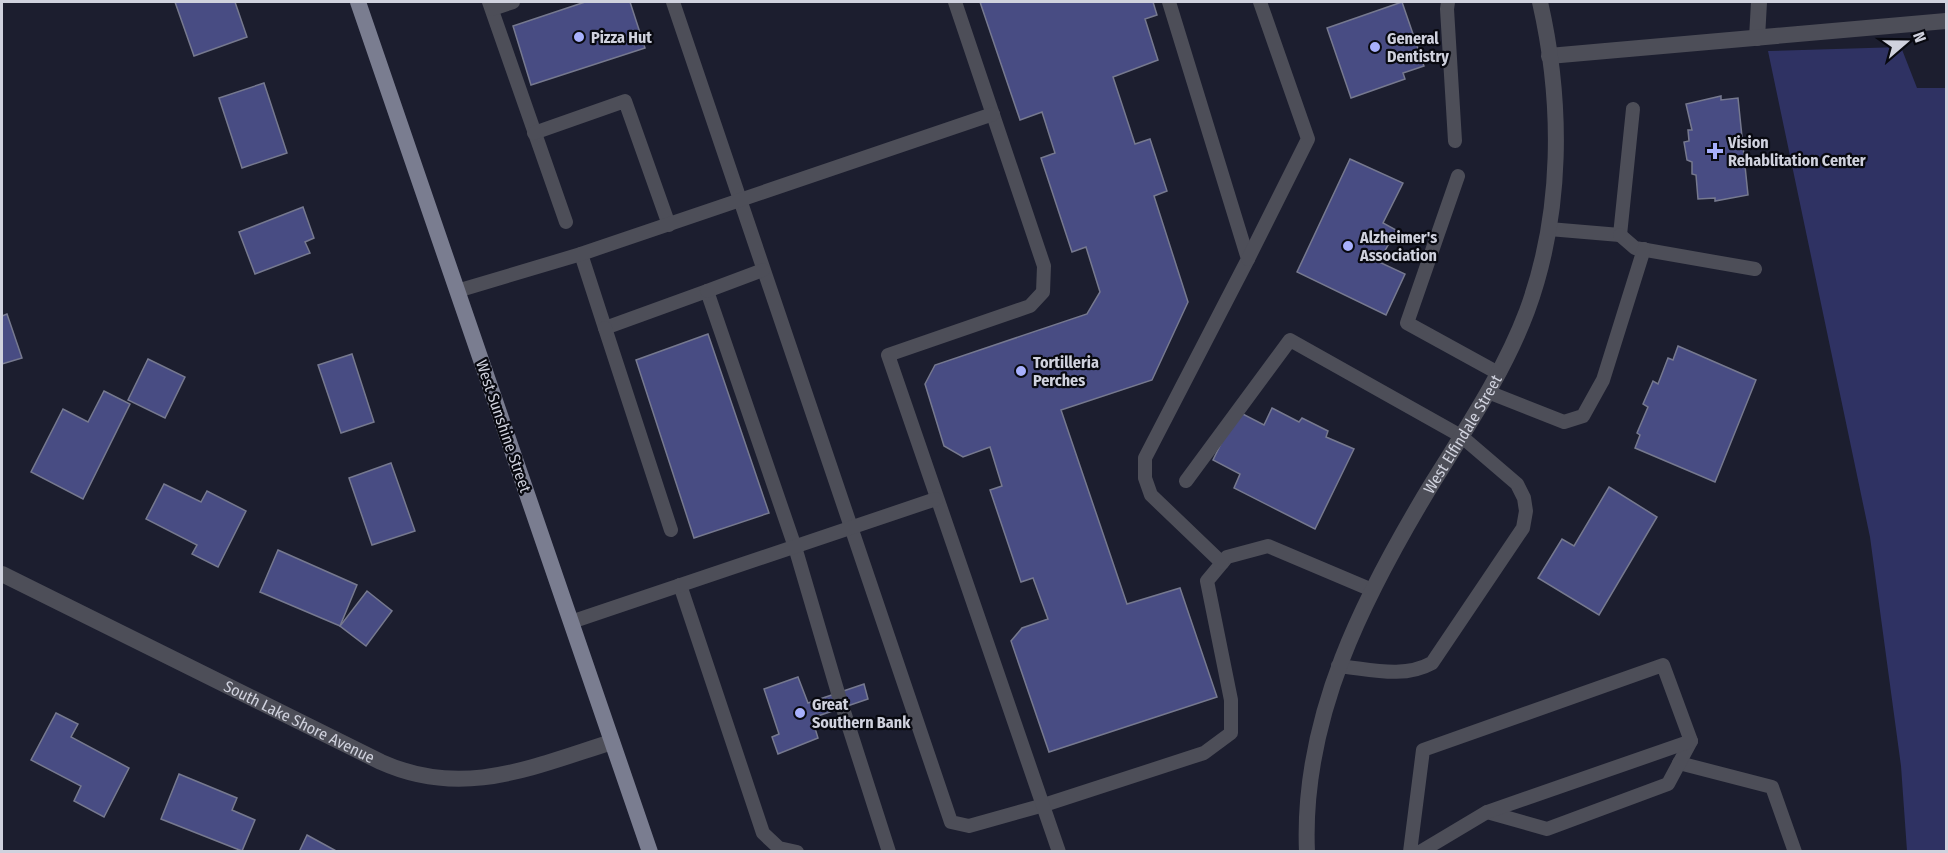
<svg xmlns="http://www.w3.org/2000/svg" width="1948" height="853" font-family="'Fira Sans Condensed',sans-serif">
  <rect width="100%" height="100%" fill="#1c1e2f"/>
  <polygon fill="#2f3263" points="1901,47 1917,88 1946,88 1946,851 1907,851 1901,766 1870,537 1768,51"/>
  <g fill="#484c83" stroke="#76798f" stroke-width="1.5">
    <polygon points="175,2 235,2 247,37 194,56"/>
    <polygon points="585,2 630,2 645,48 531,85 513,26"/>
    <polygon points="980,2 1153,2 1157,15 1145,19 1158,60 1113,77 1135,144 1150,139 1167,191 1154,196 1188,302 1152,380 1061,410 1127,604 1180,588 1217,697 1049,752 1011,641 1022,628 1048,619 1033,578 1021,582 990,490 1002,486 990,447 963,457 944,446 925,384 935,365 1087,314 1100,292 1086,247 1072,252 1041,158 1055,153 1042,112 1020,120"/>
    <polygon points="1402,2 1424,66 1403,73 1405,79 1351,98 1327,28"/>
    <polygon points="264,83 287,153 242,168 219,98"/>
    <polygon points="1721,96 1721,100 1738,98 1748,195 1715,201 1715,198 1698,199 1696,175 1692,174 1692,162 1687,160 1684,142 1689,141 1688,130 1692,130 1686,104"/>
    <polygon points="1350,159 1403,183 1383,223 1396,230 1379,262 1405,274 1386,315 1297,272"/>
    <polygon points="303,207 314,238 305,242 310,253 255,274 239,232"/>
    <polygon points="7,314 22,358 2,364 2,316"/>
    <polygon points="708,334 769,513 694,538 636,360"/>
    <polygon points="1678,346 1756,380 1715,482 1635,448 1640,435 1637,433 1648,407 1643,404 1653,381 1658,384 1668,358 1673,360"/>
    <polygon points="352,354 374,422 341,433 318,365"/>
    <polygon points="148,359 185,377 165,418 128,400"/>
    <polygon points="104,391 130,404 83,499 31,472 63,409 88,422"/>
    <polygon points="1272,408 1299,422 1302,418 1328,431 1326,437 1354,449 1315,529 1234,488 1240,474 1213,460 1237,411 1264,425"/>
    <polygon points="391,463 415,531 372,545 349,478"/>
    <polygon points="164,484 201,502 207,491 246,511 218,567 192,554 197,545 146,519"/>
    <polygon points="1609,487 1657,517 1599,615 1538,578 1562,539 1574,546"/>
    <polygon points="278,550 357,585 340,626 260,592"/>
    <polygon points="367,591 392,611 366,646 340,626"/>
    <polygon points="798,677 808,703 864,684 868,699 812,718 818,738 778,754 772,737 779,734 764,689"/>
    <polygon points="56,713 78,724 71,737 129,768 104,817 74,801 81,786 31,760"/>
    <polygon points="179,774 237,798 232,810 255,820 242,851 161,819"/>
    <polygon points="307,835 338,852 299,852"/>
  </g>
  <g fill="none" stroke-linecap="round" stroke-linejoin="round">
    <g stroke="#4d4e58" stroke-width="14">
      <polyline points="489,2 566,222"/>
      <polyline points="673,2 951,822 969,826 1044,805 1204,753 1231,733 1231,700 1207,581 1227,557 1268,546 1372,590"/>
      <polyline points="955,2 1044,266 1043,292 1030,306 888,355 1059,852"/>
      <polyline points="1169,2 1248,259 1145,458 1145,478 1151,495 1222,563"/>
      <polyline points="1448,2 1447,9 1455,141"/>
      <polyline points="492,9 513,2"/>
      <polyline points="534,133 625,101 669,225"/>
      <polyline points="1458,176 1407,323 1498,373"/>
      <polyline points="1549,229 1620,235 1633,109"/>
      <polyline points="1620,235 1635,248 1755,269"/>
      <polyline points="581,254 605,328 707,291 795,547 838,693 889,852"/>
      <polyline points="1248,259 1308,139 1260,2"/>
      <polyline points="457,291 581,254 993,114"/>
      <polyline points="707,291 763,270"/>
      <polyline points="605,328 671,530"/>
      <polyline points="1488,392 1564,422 1583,416 1603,380 1644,249"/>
      <path d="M1186 481 1290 340 1461 436 1517 484 1524 498 1526 511 1523 528 1432 663C1403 679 1370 669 1338 666"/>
      <polyline points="680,585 763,833 779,848 797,852"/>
      <polyline points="571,622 936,499"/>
      <polyline points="1679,763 1772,787 1795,852"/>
      <polyline points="1487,812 1547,829 1668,784 1691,741"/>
      <polyline points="1410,852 1423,750 1663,665 1691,741 1487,812 1420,852"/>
    </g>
    <g stroke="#4d4e58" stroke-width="16">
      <polyline points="1757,38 1759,2"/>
      <polyline points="1549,56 1946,21"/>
      <path id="s1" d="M2 574 381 762C463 799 532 767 612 742"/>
      <path id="s2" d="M1307 852C1301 717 1365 594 1433 482 1467 427 1504 372 1527 311 1563 213 1563 103 1540 2"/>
    </g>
    <polyline stroke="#7a7d90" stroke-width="16" points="358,2 650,852"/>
  </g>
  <g fill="#a8b0fc" stroke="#080910" stroke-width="2">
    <circle cx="579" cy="37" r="6"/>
    <circle cx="1375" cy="47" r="6"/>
    <path d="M1712 142h6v6h6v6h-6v6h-6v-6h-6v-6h6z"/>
    <circle cx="1348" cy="246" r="6"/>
    <circle cx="1021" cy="371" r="6"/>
    <circle cx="800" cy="713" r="6"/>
  </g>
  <g text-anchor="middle" stroke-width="4.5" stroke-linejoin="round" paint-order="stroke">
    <g font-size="16" font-weight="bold" fill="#d0d2de" stroke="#080910" text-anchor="start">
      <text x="591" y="43">Pizza Hut</text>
      <text x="1387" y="44">General<tspan x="1387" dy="18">Dentistry</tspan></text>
      <text x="1728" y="148">Vision<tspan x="1728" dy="18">Rehablitation Center</tspan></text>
      <text x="1360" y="243">Alzheimer's<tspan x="1360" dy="18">Association</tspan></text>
      <text x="1033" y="368">Tortilleria<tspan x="1033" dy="18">Perches</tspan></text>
      <text x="812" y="710">Great<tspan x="812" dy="18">Southern Bank</tspan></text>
    </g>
    <g font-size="16" fill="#d0d2de" stroke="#080910">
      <text transform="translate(504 426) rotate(71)" y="6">West Sunshine Street</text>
      <text dy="6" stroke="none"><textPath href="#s2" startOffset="453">West Elfindale Street</textPath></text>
      <text dy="6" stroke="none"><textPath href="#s1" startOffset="332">South Lake Shore Avenue</textPath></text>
    </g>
  </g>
  <rect width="1948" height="853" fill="none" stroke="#d0d2de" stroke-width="6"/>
  <g transform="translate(1906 42) rotate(70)" stroke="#080910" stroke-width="4.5" paint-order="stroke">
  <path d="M0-4.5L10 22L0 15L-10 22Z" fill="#d0d2de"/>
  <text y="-9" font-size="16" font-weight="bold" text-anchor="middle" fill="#d0d2de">N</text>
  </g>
</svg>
